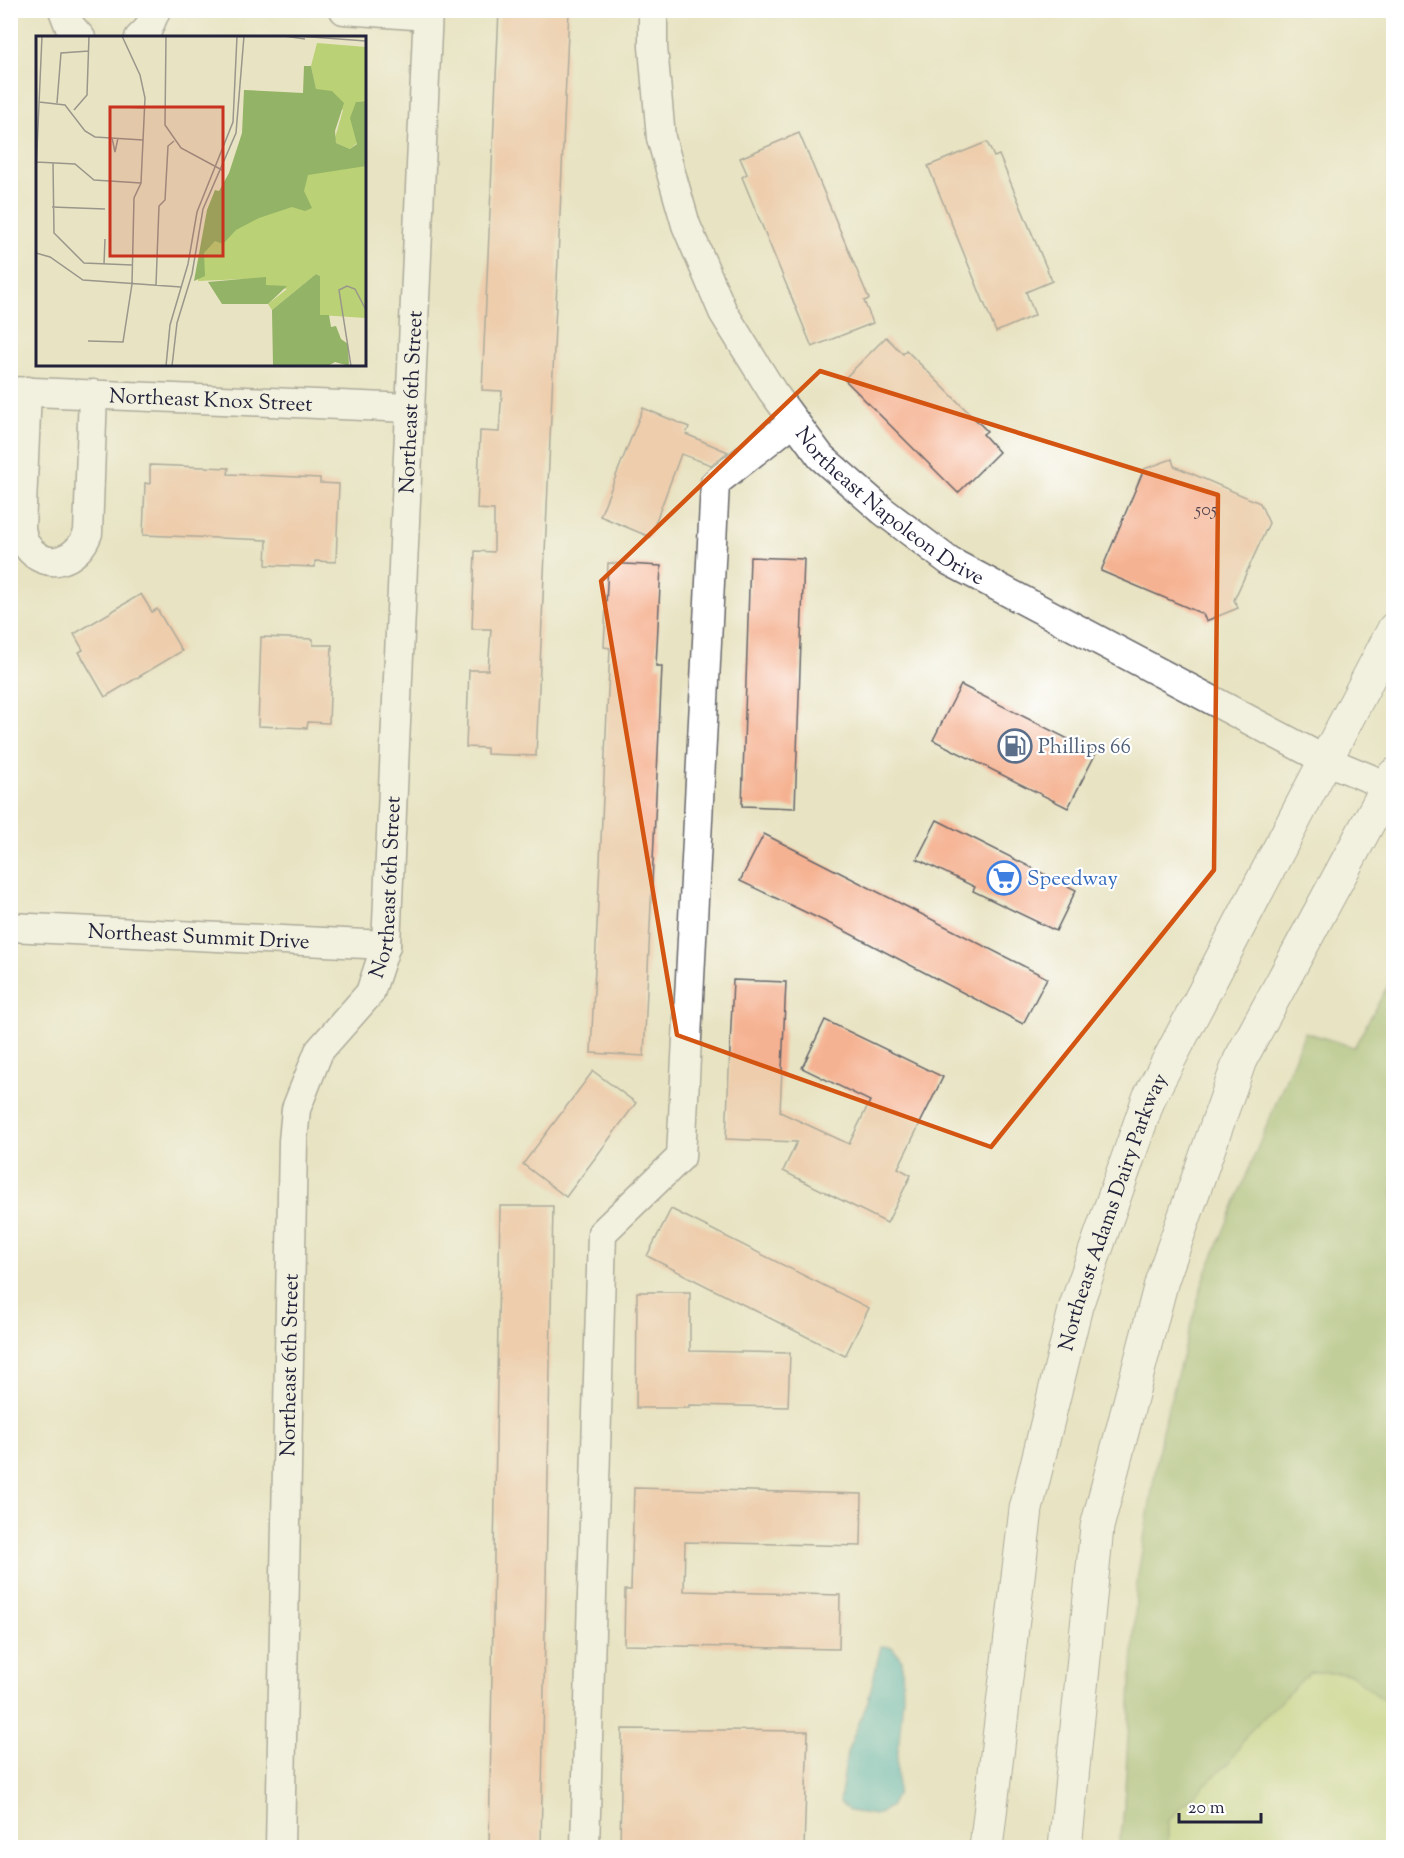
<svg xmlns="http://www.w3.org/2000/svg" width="1404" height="1858" font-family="'Sorts Mill Goudy',serif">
  <rect width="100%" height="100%" fill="#fff"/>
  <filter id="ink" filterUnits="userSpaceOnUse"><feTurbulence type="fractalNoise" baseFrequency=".0167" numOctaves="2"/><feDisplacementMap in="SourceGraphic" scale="12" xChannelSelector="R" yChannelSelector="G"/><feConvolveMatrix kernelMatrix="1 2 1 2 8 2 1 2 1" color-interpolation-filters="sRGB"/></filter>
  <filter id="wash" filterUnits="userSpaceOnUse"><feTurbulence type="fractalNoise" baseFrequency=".008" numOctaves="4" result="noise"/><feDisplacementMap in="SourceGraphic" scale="24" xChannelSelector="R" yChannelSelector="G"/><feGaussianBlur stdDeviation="1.35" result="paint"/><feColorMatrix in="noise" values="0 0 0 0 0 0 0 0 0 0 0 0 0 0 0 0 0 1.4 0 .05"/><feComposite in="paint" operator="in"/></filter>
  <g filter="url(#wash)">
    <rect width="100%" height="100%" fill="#e8e3c2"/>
    <polygon fill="#bad175" stroke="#6e7a58" stroke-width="1.5" points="1393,1564 1393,1847 1121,1848 1129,1732"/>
    <polygon fill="#93b366" stroke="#5a6a50" stroke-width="1.5" points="1393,976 1393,1704 1383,1700 1351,1674 1310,1672 1249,1732 1229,1762 1168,1820 1168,1847 1118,1847 1123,1823 1137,1580 1162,1430 1203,1281 1305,1032 1354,1047"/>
    <polygon fill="#47b5c0" stroke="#346c7e" stroke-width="1.5" points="881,1646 892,1647 902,1660 903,1697 897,1762 898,1792 890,1807 875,1815 849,1811 840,1802 847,1752 868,1701"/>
    <g id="blocks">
      <g fill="#f5b292">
        <polygon points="499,10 569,10 536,756 487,754 487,748 466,747 469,670 488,670 491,629 472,629 475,551 494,552 494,510 477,509 480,431 499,432 502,391 482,390"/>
        <polygon points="799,133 869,299 864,301 873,323 812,347 742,177 747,174 740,158"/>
        <polygon points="987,142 994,157 999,155 1052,281 1026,292 1035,315 996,332 928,166"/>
        <polygon points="886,337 903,354 906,350 987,431 983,434 999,452 958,493 844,379"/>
        <polygon points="643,408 689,427 686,434 728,452 711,465 681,454 650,537 600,516"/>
        <polygon points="1172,459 1174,466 1260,503 1269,523 1234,600 1238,608 1206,621 1203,614 1101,571 1144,469"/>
        <polygon points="150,465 229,468 228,474 320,478 320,483 339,484 336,562 315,561 315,567 266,565 267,540 143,535 145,483 150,484"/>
        <polygon points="750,557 804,559 795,808 742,806"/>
        <polygon points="608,563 661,566 656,666 662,666 644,1056 591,1053 610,648 604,647"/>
        <polygon points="141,594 152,612 157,609 182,651 105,697 79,652 83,650 74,634"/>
        <polygon points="261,637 313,639 313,645 332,645 329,723 308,722 307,728 258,726"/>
        <polygon points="961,685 1096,753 1068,808 933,740"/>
        <polygon points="937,820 1076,890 1056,931 973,891 975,887 917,859"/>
        <polygon points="764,834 1047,978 1023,1024 845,931 740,881"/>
        <polygon points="733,980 786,982 780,1112 849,1144 870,1101 802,1068 825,1020 943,1077 898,1168 911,1175 887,1223 783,1171 797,1142 726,1139"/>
        <polygon points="593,1071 636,1103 566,1197 523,1164"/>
        <polygon points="500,1206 553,1206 541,1848 489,1848"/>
        <polygon points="671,1209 869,1308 845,1356 647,1256"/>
        <polygon points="637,1292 690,1292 690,1351 790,1353 788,1407 689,1405 689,1408 636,1408"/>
        <polygon points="634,1488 862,1494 861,1546 685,1542 684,1591 840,1595 839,1649 624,1645 625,1590 631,1590"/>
        <polygon points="622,1729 808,1731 804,1848 620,1848"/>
      </g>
    </g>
  </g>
  <g filter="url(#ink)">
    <use href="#blocks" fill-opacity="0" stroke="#67666a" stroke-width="1.5"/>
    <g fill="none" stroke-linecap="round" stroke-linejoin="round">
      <defs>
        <g id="minor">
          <polyline points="63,10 68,23 81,38"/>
          <polyline points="344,10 428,16"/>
          <path id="s1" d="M653 10V47L661 138 686 225 723 312 772 391 821 457 883 511 949 561 1325 760 1388 786"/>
          <polyline points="139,38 148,29 156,10"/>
          <path id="s2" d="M10 391 410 408"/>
          <path d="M27 391 21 528C22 534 23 541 27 546 46 573 78 561 88 533L93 394"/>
          <path id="s3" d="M10 927 386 945"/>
          <path id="s4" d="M280 1848 293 1141 296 1109 319 1051 370 993 386 945 428 10"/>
          <polyline points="585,1848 602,1233 681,1157 715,483 794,421"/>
        </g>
        <g id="major">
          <path id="s5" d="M986 1848 1026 1509 1076 1306 1149 1098 1394 629"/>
          <polyline points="1065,1848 1097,1527 1162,1280 1240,1060 1394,775"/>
        </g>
      </defs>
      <use href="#minor" stroke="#67666a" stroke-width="31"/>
      <use href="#major" stroke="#67666a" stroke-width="35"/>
      <use href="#minor" stroke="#fff" stroke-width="28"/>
      <use href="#major" stroke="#fff" stroke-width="33"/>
    </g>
  </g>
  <path d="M0 0H1404V1858H0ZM820 371 1218 495 1214 870 991 1147 677 1035 601 581Z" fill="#e8e3c2" fill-opacity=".55" fill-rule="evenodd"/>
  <path fill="none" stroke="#d45411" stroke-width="4.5" stroke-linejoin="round" d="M820 371 1218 495 1214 870 991 1147 677 1035 601 581Z"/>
  <defs>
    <symbol id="fuel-ring" viewBox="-11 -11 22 22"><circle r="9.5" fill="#fff" stroke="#5c6f8a" stroke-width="1.5"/><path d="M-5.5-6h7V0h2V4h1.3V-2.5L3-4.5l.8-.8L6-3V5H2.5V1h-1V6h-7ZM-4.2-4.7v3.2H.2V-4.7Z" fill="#5c6f8a"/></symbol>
    <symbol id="supermarket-ring" viewBox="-11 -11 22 22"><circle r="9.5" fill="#fff" stroke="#3f7fe0" stroke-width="1.5"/><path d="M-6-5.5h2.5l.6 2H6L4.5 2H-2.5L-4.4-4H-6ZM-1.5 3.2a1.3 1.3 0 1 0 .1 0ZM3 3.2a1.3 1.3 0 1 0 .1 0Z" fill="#3f7fe0"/></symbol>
  </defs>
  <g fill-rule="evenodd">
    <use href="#fuel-ring" x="996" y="727" width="38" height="38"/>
    <use href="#supermarket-ring" x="985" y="859" width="38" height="38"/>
  </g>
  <g text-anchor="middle" stroke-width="4.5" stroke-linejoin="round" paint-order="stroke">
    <g font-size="18" fill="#574651">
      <text x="1206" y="515">505</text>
    </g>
    <g font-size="21" fill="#22223b" stroke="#fff">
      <text dy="7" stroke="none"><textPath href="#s2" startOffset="201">Northeast Knox Street</textPath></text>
      <text dy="7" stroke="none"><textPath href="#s4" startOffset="1473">Northeast 6th Street</textPath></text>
      <text dy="7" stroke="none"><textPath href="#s1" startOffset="573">Northeast Napoleon Drive</textPath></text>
      <text dy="7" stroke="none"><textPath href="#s4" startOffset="987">Northeast 6th Street</textPath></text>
      <text dy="7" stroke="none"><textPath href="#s3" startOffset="189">Northeast Summit Drive</textPath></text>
      <text dy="7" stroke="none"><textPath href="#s5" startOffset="651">Northeast Adams Dairy Parkway</textPath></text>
      <text dy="7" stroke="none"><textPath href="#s4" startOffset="483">Northeast 6th Street</textPath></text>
    </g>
    <g font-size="21" fill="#4e5e75" stroke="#fff" text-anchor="start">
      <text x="1038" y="753">Phillips 66</text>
    </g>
    <g font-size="21" fill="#366cbe" stroke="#fff" text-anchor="start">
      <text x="1027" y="885">Speedway</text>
    </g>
  </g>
  <g transform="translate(36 36)">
    <rect width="330" height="330" fill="#e8e3c2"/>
    <path d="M281 7 330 11V65L320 66 321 107 314 113 300 107 299 102 307 74 280 54 275 30ZM330 113V282L284 279V240L280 238 236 274 232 268 251 253 230 249V242L162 245 165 210 252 146Z" fill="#bad175"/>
    <path d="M268 30H275L280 53 296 55 308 67 299 95 300 107 314 113 321 108 314 82 320 66 330 65V130L272 139 268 155 276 172 269 175 256 171 223 182 200 194 187 208 179 205 168 217 169 240 158 245 171 174 179 154 183 155 193 137 206 97 208 54 267 57ZM280 238 284 240V279H293L295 291 300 290 305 303 312 308 313 330 299 326 292 330H237L236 274ZM230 241V249L251 250 232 268H186L172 246Z" fill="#93b366"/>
    <path fill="none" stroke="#99968c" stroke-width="1.5" d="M130 0 129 89 145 112 186 134M248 0 269 3M262 0 330 5M3 66 29 69 49 95 59 101 107 104M21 67 25 17 53 15M87 71 109 72M38 74 51 59 53 0M76 102 79 116 82 102M0 126 39 128 58 144 105 147M17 127 18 197 48 227 96 229M0 136 6 0M16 171 69 173M0 217 14 221 47 244 145 251M68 228 69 203M120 249 123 170 129 164 132 110 138 105M52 305 87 306 96 248 98 162 105 147 109 62 104 39 86 0M130 330 134 289 152 228 161 176 197 86 201 0M136 330 141 287 156 238 167 173 200 97 208 0M315 330 303 254 311 250 319 253 330 274"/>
    <path fill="#c8321e" fill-opacity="0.15" stroke="#c8321e" stroke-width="3" d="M74 71H187V220H74Z"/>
    <rect width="330" height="330" fill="none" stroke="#22223b" stroke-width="3"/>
  </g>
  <rect width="1404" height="1858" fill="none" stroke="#fff" stroke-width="36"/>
  <path d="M1179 1813v9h82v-9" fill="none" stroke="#22223b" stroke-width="3"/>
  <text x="1188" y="1813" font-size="18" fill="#22223b" stroke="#ffffff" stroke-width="4.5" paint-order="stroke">20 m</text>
</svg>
